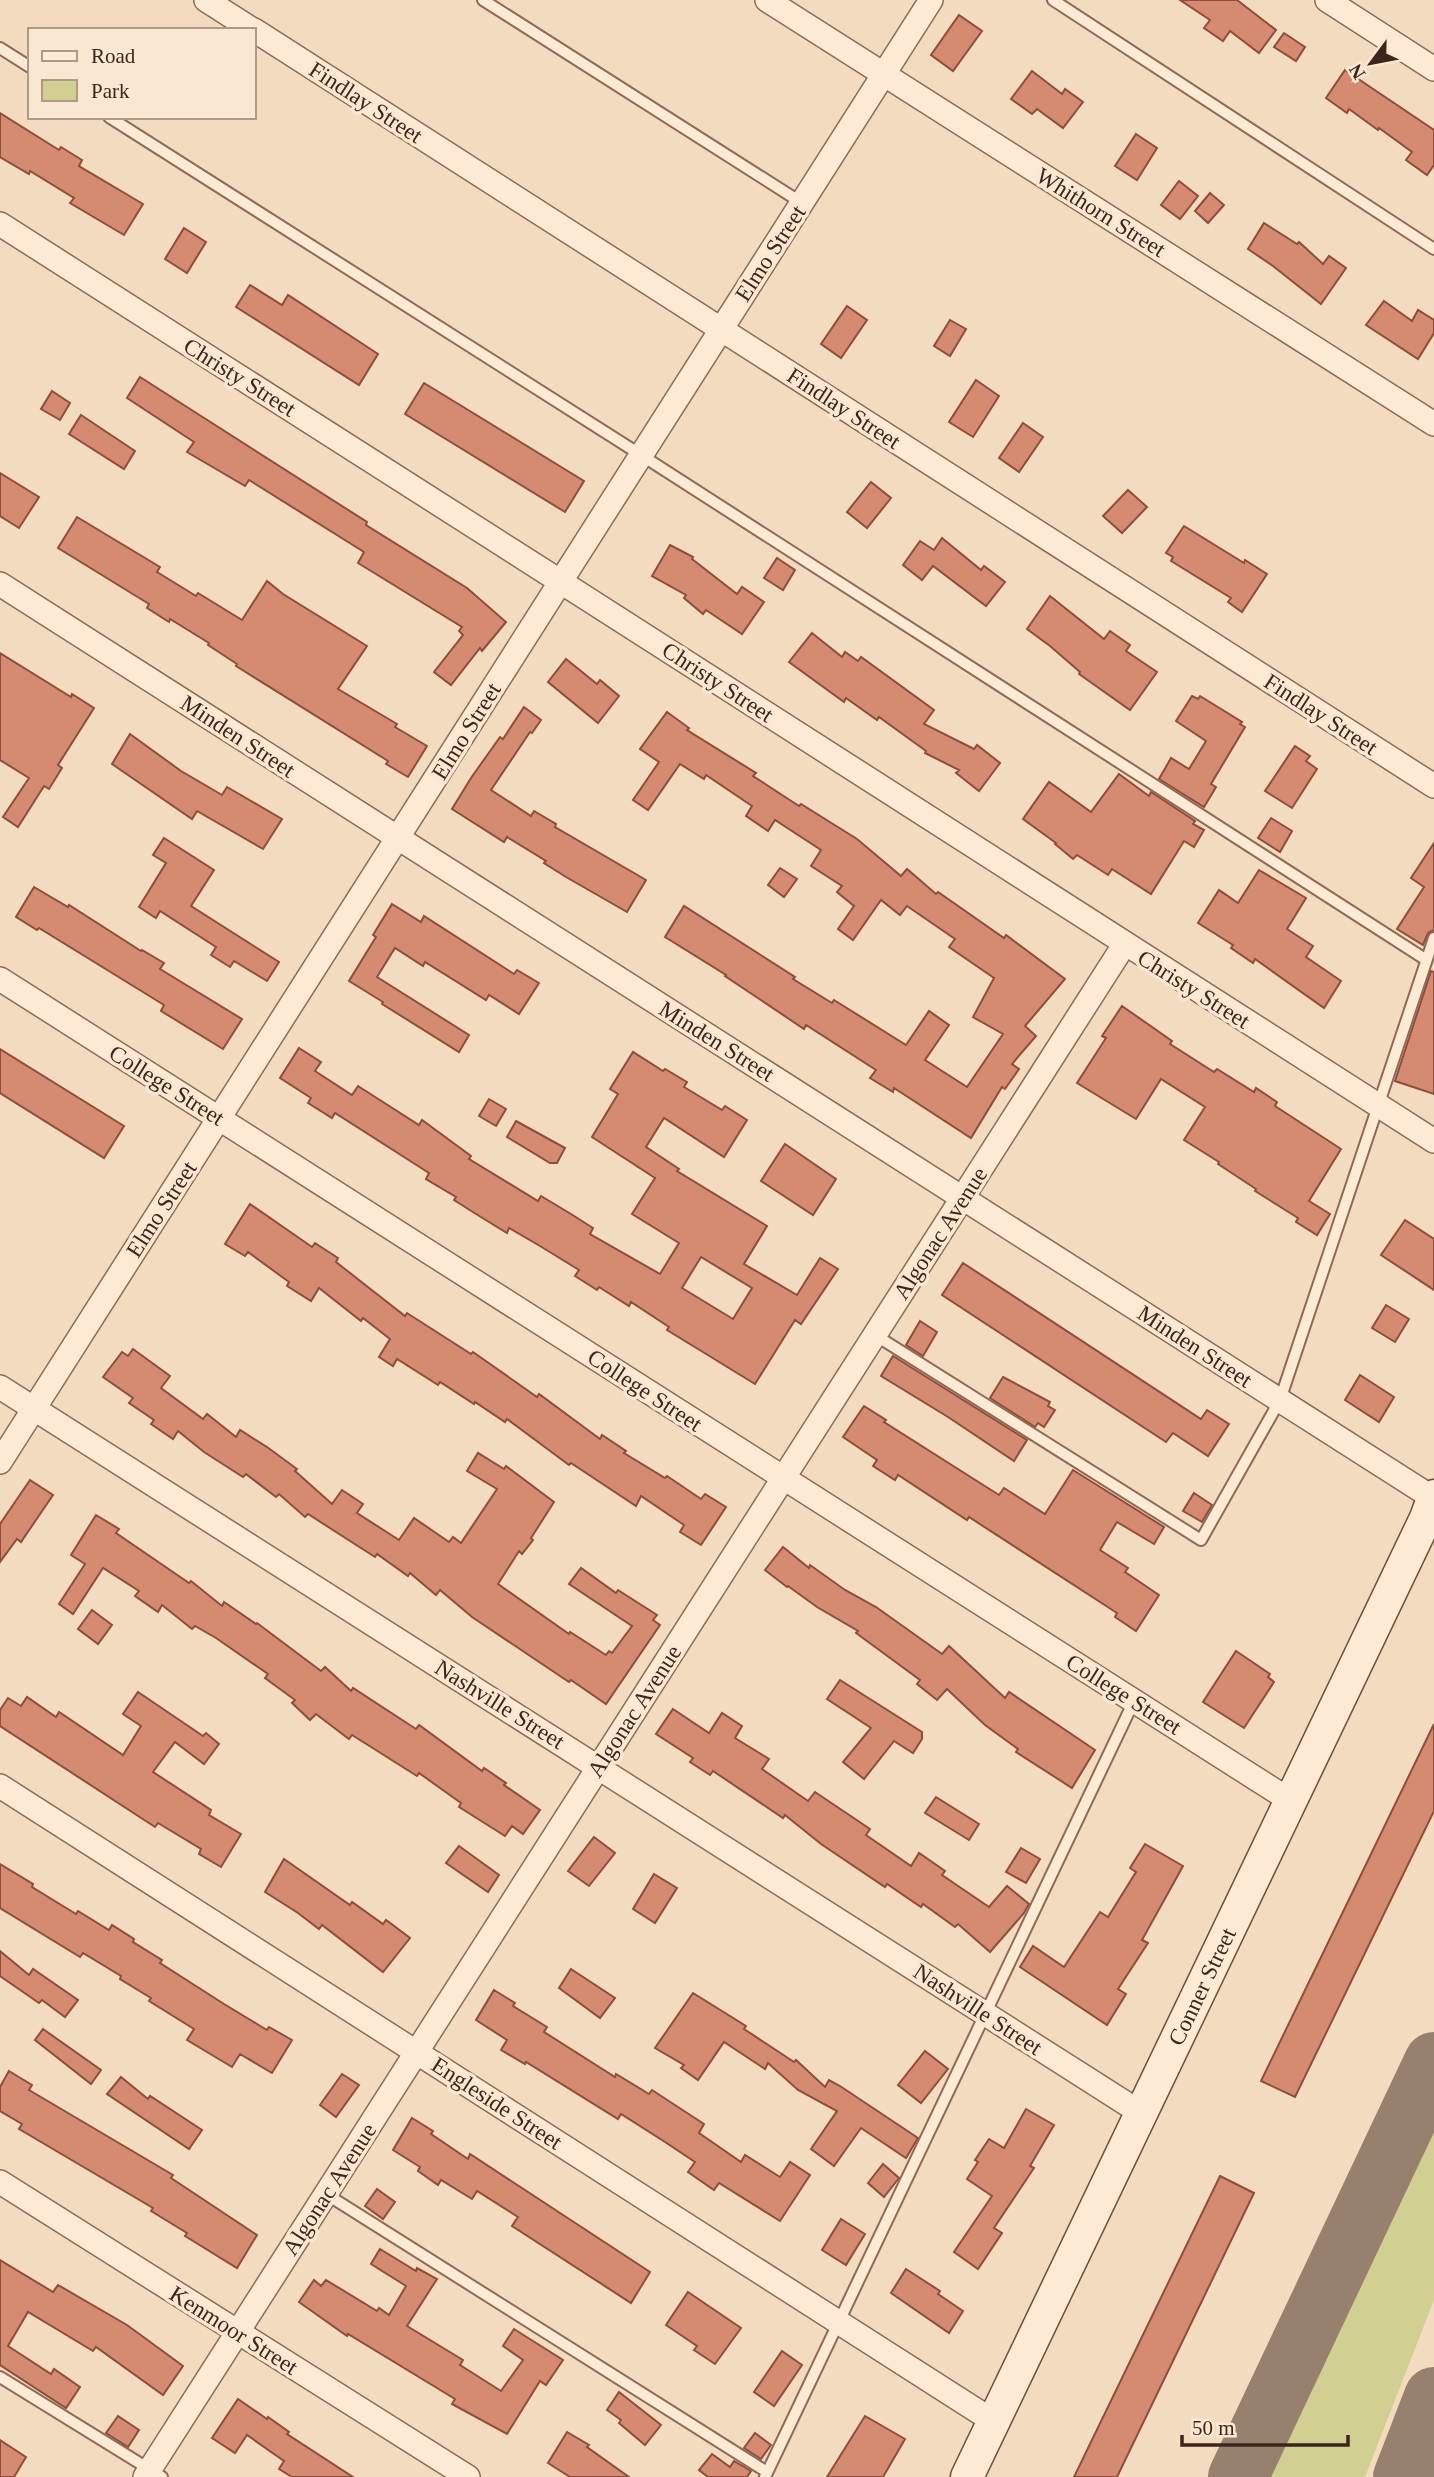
<svg xmlns="http://www.w3.org/2000/svg" width="1434" height="2477" font-family="'Times New Roman',serif">
  <rect width="100%" height="100%" fill="#f3dbc0"/>
  <polygon fill="#d2cf93" points="1434,2117 1434,2300 1365,2477 1264,2477"/>
  <g fill="none" stroke-linecap="round" stroke-linejoin="round">
    <g stroke="#98806e" stroke-width="60">
      <polyline points="1238,2477 1434,2062"/>
      <polyline points="1403,2477 1434,2397"/>
    </g>
  </g>
  <g fill="#d58b72" stroke="#904d39" stroke-width="2" fill-rule="evenodd">
    <polygon points="1180,0 1237,0 1276,30 1259,53 1230,31 1223,41 1204,28 1210,20"/>
    <polygon points="959,15 982,31 953,71 931,55"/>
    <polygon points="1284,33 1305,47 1296,61 1274,47"/>
    <polygon points="1345,70 1434,130 1434,165 1427,175 1406,160 1412,152 1379,128 1378,130 1349,109 1347,113 1326,98"/>
    <polygon points="1032,71 1062,94 1065,89 1083,102 1063,128 1037,109 1032,114 1011,99"/>
    <polygon points="0,113 59,150 61,147 82,160 79,166 143,204 124,235 70,203 74,198 30,171 29,174 0,157"/>
    <polygon points="1136,134 1157,148 1137,180 1115,166"/>
    <polygon points="1179,181 1198,196 1180,219 1161,205"/>
    <polygon points="1210,193 1224,205 1208,223 1195,211"/>
    <polygon points="1264,223 1297,244 1299,242 1323,264 1329,256 1346,268 1321,304 1273,266 1248,249"/>
    <polygon points="184,228 206,242 187,273 165,259"/>
    <polygon points="250,285 282,305 288,295 378,354 359,385 236,307"/>
    <polygon points="1384,301 1412,321 1418,310 1434,320 1434,333 1418,359 1366,325"/>
    <polygon points="847,306 867,320 841,358 821,344"/>
    <polygon points="950,320 966,329 950,356 934,346"/>
    <polygon points="140,377 367,522 366,525 467,588 506,622 482,651 480,648 451,685 434,672 463,635 459,631 462,627 358,563 364,552 249,480 245,486 187,452 194,442 127,398"/>
    <polygon points="976,380 999,396 973,437 949,422"/>
    <polygon points="424,383 584,481 565,512 405,414"/>
    <polygon points="52,391 70,403 60,420 41,409"/>
    <polygon points="81,415 135,451 124,469 69,434"/>
    <polygon points="1023,423 1043,437 1019,472 999,458"/>
    <polygon points="0,473 39,497 19,528 0,516"/>
    <polygon points="871,482 891,498 867,528 847,512"/>
    <polygon points="1128,490 1147,507 1122,533 1103,516"/>
    <polygon points="77,517 160,567 157,572 196,596 198,593 242,620 267,581 283,594 367,646 338,689 397,724 395,727 427,746 408,777 386,764 388,761 236,666 237,664 208,645 209,643 170,619 169,622 147,608 149,604 58,548"/>
    <polygon points="1184,526 1244,563 1245,560 1267,574 1242,612 1228,602 1231,598 1171,561 1173,557 1166,553"/>
    <polygon points="942,538 981,570 984,566 1005,582 986,606 933,566 922,580 903,565 920,541 934,550"/>
    <polygon points="670,545 693,557 692,559 737,594 742,587 764,602 742,634 706,610 703,614 684,598 686,595 652,576"/>
    <polygon points="777,558 795,570 783,590 764,578"/>
    <polygon points="1050,596 1104,639 1110,631 1130,645 1126,651 1157,672 1130,710 1079,674 1080,672 1050,646 1027,629"/>
    <polygon points="812,633 842,657 845,652 858,661 861,657 934,710 924,724 974,749 977,745 1000,763 979,791 956,773 959,770 925,753 926,751 879,717 877,720 846,698 844,702 789,662"/>
    <polygon points="0,653 71,697 72,694 94,708 58,765 62,768 49,789 44,786 18,827 3,817 29,778 0,760"/>
    <polygon points="566,659 597,684 600,680 619,696 598,723 548,682"/>
    <polygon points="1192,696 1198,699 1200,696 1242,722 1240,724 1245,727 1211,784 1216,787 1204,807 1159,779 1171,758 1189,769 1206,741 1176,721"/>
    <polygon points="524,707 541,720 532,733 530,732 491,790 531,816 534,811 556,824 555,827 646,880 627,912 566,877 544,863 546,861 507,837 504,842 452,809 471,778 500,737 503,739"/>
    <polygon points="667,712 689,728 687,730 756,773 753,776 799,806 801,804 857,839 901,876 907,869 936,894 938,892 1004,938 1006,935 1065,979 1025,1026 1036,1036 1012,1064 1019,1069 1005,1089 1002,1087 971,1138 894,1088 893,1092 870,1078 876,1070 806,1025 804,1029 725,976 726,975 665,937 684,906 795,977 793,979 832,1003 834,1000 906,1045 929,1011 949,1025 925,1060 967,1087 1003,1034 973,1017 994,978 949,947 955,939 907,906 900,915 881,900 853,940 838,929 854,906 837,892 842,886 811,866 821,850 775,820 768,831 746,816 752,806 706,775 704,779 680,764 648,810 633,800 659,762 640,749"/>
    <polygon points="130,734 181,771 222,795 227,787 282,819 263,849 197,811 192,819 112,764"/>
    <polygon points="1295,746 1310,756 1306,761 1317,769 1292,808 1265,791"/>
    <polygon points="1119,774 1149,796 1151,792 1195,821 1193,824 1204,830 1194,847 1184,841 1151,894 1112,869 1108,875 1077,855 1073,859 1055,844 1056,843 1023,819 1049,782 1091,812"/>
    <polygon points="1271,818 1292,831 1280,852 1258,838"/>
    <polygon points="164,838 214,870 191,906 279,962 267,981 234,961 230,967 211,955 216,947 160,911 156,918 139,907 166,863 153,855"/>
    <polygon points="1434,843 1434,930 1428,933 1423,945 1397,929 1424,887 1411,878"/>
    <polygon points="780,868 797,879 784,897 768,885"/>
    <polygon points="1259,870 1306,898 1287,929 1313,946 1306,957 1341,981 1324,1008 1255,959 1253,963 1231,948 1233,945 1198,923 1219,890 1238,903"/>
    <polygon points="34,887 68,907 69,905 141,951 142,950 164,963 160,969 242,1019 223,1049 161,1011 164,1005 39,928 37,930 16,917"/>
    <polygon points="392,904 421,922 424,916 514,974 517,970 539,983 519,1014 489,995 486,1000 425,962 423,966 395,948 377,977 469,1035 459,1052 382,1004 383,1002 349,981 376,937 373,935"/>
    <polygon points="1431,971 1434,972 1434,1094 1395,1081"/>
    <polygon points="1122,1006 1172,1041 1170,1044 1214,1072 1217,1069 1254,1092 1256,1088 1277,1102 1275,1106 1341,1149 1309,1201 1330,1214 1317,1235 1296,1222 1298,1218 1255,1191 1256,1189 1218,1164 1219,1162 1184,1140 1205,1107 1161,1079 1136,1119 1077,1083 1106,1038 1102,1036"/>
    <path d="M299 1048 321 1062 315 1071 352 1095 358 1086 419 1125 422 1120 471 1156 469 1159 538 1201 541 1196 571 1214 593 1228 590 1234 660 1274 679 1243 632 1214 655 1178 592 1137 618 1094 610 1089 633 1052 663 1071 665 1069 687 1082 684 1087 722 1110 725 1106 747 1120 724 1157 664 1118 646 1147 679 1169 677 1171 767 1226 744 1264 797 1295 820 1258 838 1269 801 1324 795 1320 755 1384 667 1330 669 1327 631 1302 629 1306 599 1287 597 1290 575 1276 579 1270 540 1246 509 1228 507 1233 476 1214 454 1200 456 1197 426 1179 429 1173 335 1113 332 1118 308 1103 311 1098 280 1078ZM701 1257 752 1288 733 1319 682 1288Z"/>
    <polygon points="0,1049 124,1126 104,1158 0,1093"/>
    <polygon points="489,1099 506,1109 496,1126 479,1116"/>
    <polygon points="516,1121 565,1148 557,1163 550,1163 507,1137"/>
    <polygon points="785,1144 836,1179 813,1215 761,1181"/>
    <polygon points="250,1204 312,1247 315,1243 338,1258 336,1262 405,1316 407,1313 471,1354 473,1352 537,1397 539,1394 600,1439 602,1435 626,1451 624,1453 665,1478 667,1476 701,1499 705,1494 726,1507 701,1545 680,1532 684,1525 641,1496 636,1506 571,1463 569,1465 507,1419 505,1422 475,1402 474,1404 440,1382 438,1385 397,1359 393,1366 379,1357 390,1339 363,1318 361,1321 319,1288 311,1301 287,1286 289,1282 248,1252 245,1256 225,1244"/>
    <polygon points="1405,1220 1434,1239 1434,1290 1381,1255"/>
    <polygon points="963,1263 1201,1419 1207,1410 1229,1424 1208,1456 1173,1433 1166,1442 942,1295"/>
    <polygon points="1386,1305 1409,1319 1395,1342 1372,1328"/>
    <polygon points="920,1321 937,1332 923,1356 906,1345"/>
    <polygon points="133,1349 170,1376 161,1388 203,1419 207,1414 236,1437 240,1430 267,1447 297,1469 295,1471 332,1504 342,1490 363,1504 357,1513 399,1540 414,1518 449,1542 453,1537 461,1543 497,1489 467,1471 478,1453 504,1469 506,1466 554,1502 531,1538 533,1540 522,1554 519,1551 498,1584 569,1634 570,1632 606,1655 609,1651 612,1653 632,1626 569,1584 581,1568 616,1593 618,1590 657,1615 653,1620 660,1625 606,1704 571,1680 569,1682 472,1617 440,1590 436,1595 410,1573 408,1576 377,1554 375,1557 308,1514 305,1517 279,1494 276,1497 246,1474 243,1477 204,1452 178,1431 173,1439 151,1424 154,1420 129,1403 133,1398 103,1377 122,1352 128,1356"/>
    <polygon points="893,1356 1027,1440 1014,1461 948,1417 881,1376"/>
    <polygon points="1360,1375 1394,1397 1379,1422 1345,1400"/>
    <polygon points="1003,1377 1050,1402 1048,1406 1055,1410 1044,1427 1038,1423 1035,1427 990,1398"/>
    <polygon points="864,1406 886,1420 884,1422 999,1495 1004,1488 1045,1514 1073,1470 1164,1527 1154,1544 1117,1522 1100,1550 1128,1568 1125,1572 1159,1595 1136,1631 1115,1617 1117,1613 969,1517 967,1520 898,1475 895,1480 873,1466 877,1460 843,1437"/>
    <polygon points="30,1480 53,1495 21,1542 17,1539 0,1562 0,1524"/>
    <polygon points="1194,1493 1212,1505 1202,1522 1183,1511"/>
    <polygon points="96,1515 119,1529 116,1533 189,1583 191,1581 222,1606 224,1602 256,1624 257,1623 321,1671 325,1667 351,1691 353,1688 416,1729 419,1725 482,1771 484,1768 506,1783 504,1785 540,1810 523,1834 512,1826 505,1836 459,1807 461,1803 419,1773 417,1776 352,1735 349,1739 316,1714 310,1720 292,1703 295,1700 265,1678 268,1674 216,1638 195,1626 192,1629 162,1605 158,1612 135,1596 139,1591 103,1568 73,1614 59,1604 85,1564 71,1555"/>
    <polygon points="783,1547 809,1568 810,1565 845,1590 876,1607 942,1654 949,1646 1005,1698 1009,1692 1095,1750 1072,1788 1016,1752 1018,1749 985,1725 947,1689 937,1700 917,1684 920,1680 856,1633 858,1631 817,1607 788,1586 787,1587 765,1570"/>
    <polygon points="92,1610 112,1625 98,1644 78,1629"/>
    <polygon points="1236,1651 1270,1674 1268,1677 1274,1682 1244,1728 1203,1702"/>
    <polygon points="840,1680 922,1732 922,1739 913,1753 894,1741 864,1779 843,1762 871,1728 827,1699"/>
    <polygon points="138,1692 203,1736 206,1733 219,1744 204,1764 175,1742 153,1772 211,1810 209,1815 241,1834 221,1867 199,1854 201,1849 158,1823 155,1827 0,1726 0,1710 8,1698 21,1706 27,1697 56,1717 59,1712 123,1755 141,1726 123,1714"/>
    <polygon points="673,1709 709,1733 722,1713 742,1726 735,1738 769,1759 762,1769 808,1801 815,1792 870,1829 866,1835 911,1866 919,1853 945,1871 942,1875 989,1907 1007,1886 1029,1904 1024,1913 990,1952 958,1924 955,1927 923,1904 921,1907 887,1884 885,1887 821,1844 785,1815 783,1818 713,1771 710,1775 690,1762 693,1758 656,1734"/>
    <polygon points="1434,1724 1434,1811 1295,2097 1261,2081"/>
    <polygon points="936,1797 979,1824 969,1840 925,1813"/>
    <polygon points="594,1837 615,1853 589,1886 568,1871"/>
    <polygon points="1145,1844 1183,1866 1142,1940 1148,1943 1118,1989 1126,1994 1107,2025 1020,1967 1033,1946 1064,1967 1100,1912 1108,1917 1136,1872 1130,1868"/>
    <polygon points="459,1846 499,1875 488,1892 446,1863"/>
    <polygon points="1021,1848 1040,1859 1026,1883 1006,1872"/>
    <polygon points="284,1859 350,1905 352,1902 383,1924 386,1920 410,1938 383,1972 322,1925 319,1929 298,1913 265,1892"/>
    <polygon points="0,1864 33,1884 32,1887 76,1914 78,1911 109,1930 112,1925 134,1939 133,1942 162,1960 160,1963 224,2004 267,2030 269,2027 292,2040 272,2073 240,2054 232,2067 187,2040 194,2029 149,2001 151,1998 120,1979 121,1976 83,1953 80,1957 0,1908"/>
    <polygon points="654,1874 677,1888 655,1923 633,1909"/>
    <polygon points="0,1951 29,1975 33,1969 78,2000 65,2017 42,2000 39,2003 0,1976"/>
    <polygon points="571,1969 615,1998 600,2018 559,1988"/>
    <polygon points="494,1990 515,2003 513,2006 547,2027 544,2032 615,2077 616,2074 649,2094 652,2090 704,2124 699,2133 741,2162 745,2155 780,2177 790,2162 810,2175 780,2221 719,2183 714,2190 688,2172 695,2162 665,2142 621,2114 618,2119 526,2062 525,2064 501,2050 507,2040 476,2020"/>
    <polygon points="693,1993 746,2026 744,2029 794,2062 796,2060 825,2087 829,2080 840,2086 918,2138 906,2158 861,2128 834,2166 811,2149 837,2111 798,2090 768,2063 765,2069 724,2042 698,2080 681,2068 684,2065 655,2048"/>
    <polygon points="43,2029 101,2070 91,2084 35,2040"/>
    <polygon points="925,2051 948,2069 921,2103 898,2085"/>
    <polygon points="9,2071 32,2085 29,2090 173,2175 171,2178 257,2235 237,2268 185,2236 187,2233 151,2211 153,2208 19,2129 22,2124 0,2111 0,2087"/>
    <polygon points="342,2074 359,2085 336,2117 320,2105"/>
    <polygon points="121,2077 148,2099 150,2096 202,2130 189,2149 107,2094"/>
    <polygon points="1026,2109 1054,2125 1030,2166 1034,2168 994,2228 1002,2233 978,2269 954,2252 992,2196 967,2179 978,2162 975,2160 989,2139 1004,2148"/>
    <polygon points="412,2118 433,2131 431,2134 468,2159 470,2154 650,2272 631,2303 512,2226 518,2217 477,2191 472,2199 441,2180 438,2185 418,2171 420,2167 393,2150"/>
    <polygon points="883,2164 899,2178 884,2197 868,2183"/>
    <polygon points="1220,2176 1254,2193 1117,2477 1074,2477"/>
    <polygon points="377,2189 395,2202 383,2219 365,2206"/>
    <polygon points="841,2219 865,2234 846,2265 822,2250"/>
    <polygon points="380,2249 416,2271 417,2268 437,2279 407,2326 463,2360 460,2365 501,2391 523,2360 503,2346 514,2329 563,2360 546,2385 540,2381 507,2434 452,2404 455,2399 348,2334 347,2336 299,2302 314,2280 321,2286 326,2280 377,2311 379,2308 389,2315 406,2286 371,2264"/>
    <polygon points="0,2260 53,2292 58,2285 127,2325 183,2366 163,2395 96,2347 93,2351 28,2312 8,2346 51,2374 54,2369 80,2387 66,2408 0,2365"/>
    <polygon points="906,2269 940,2291 938,2294 963,2311 949,2333 891,2293"/>
    <polygon points="688,2292 741,2328 715,2364 694,2350 697,2346 666,2325"/>
    <polygon points="782,2351 802,2365 774,2406 754,2392"/>
    <polygon points="619,2392 661,2425 645,2445 619,2423 621,2420 607,2410"/>
    <polygon points="238,2399 267,2419 268,2417 289,2432 287,2434 353,2477 292,2477 279,2469 284,2461 247,2435 235,2453 212,2438"/>
    <polygon points="118,2416 139,2430 128,2447 106,2433"/>
    <polygon points="865,2416 905,2439 883,2477 827,2477"/>
    <polygon points="567,2432 589,2445 587,2447 629,2477 570,2477 548,2463"/>
    <polygon points="755,2433 771,2445 761,2459 744,2448"/>
    <polygon points="0,2440 26,2457 14,2477 0,2477"/>
    <polygon points="712,2454 730,2467 734,2461 751,2471 747,2477 708,2477 699,2470"/>
  </g>
  <g fill="none" stroke-linecap="round" stroke-linejoin="round">
    <defs>
      <g id="lane">
        <polyline points="483,0 802,203"/>
        <polyline points="1053,0 1434,249"/>
        <polyline points="0,48 30,67"/>
        <polyline points="109,117 641,455 1425,959"/>
        <polyline points="875,1335 1201,1540 1280,1400 1434,938"/>
        <polyline points="326,2194 767,2472"/>
        <polyline points="0,2377 162,2477"/>
        <polyline points="765,2477 1134,1701"/>
      </g>
      <g id="street">
        <polyline points="206,0 253,30"/>
        <polyline points="767,0 1434,424"/>
        <polyline points="1327,0 1434,69"/>
        <polyline points="254,30 1434,786"/>
        <path d="M0 224C479 528 956 836 1434 1141"/>
        <polyline points="0,584 1433,1498"/>
        <polyline points="0,979 1291,1801"/>
        <polyline points="0,1387 1141,2113"/>
        <polyline points="0,1462 931,0"/>
        <polyline points="0,1786 993,2421"/>
        <polyline points="0,2182 468,2477"/>
        <polyline points="145,2477 1124,945"/>
      </g>
      <g id="secondary">
        <path id="s1" d="M967 2477 1426 1518 1434 1496"/>
      </g>
    </defs>
    <use href="#lane" stroke="#8e6b56" stroke-width="14"/>
    <use href="#street" stroke="#8e6b56" stroke-width="26"/>
    <use href="#secondary" stroke="#704c39" stroke-width="35"/>
    <use href="#lane" stroke="#fcead5" stroke-width="10"/>
    <use href="#street" stroke="#fcead5" stroke-width="23"/>
    <use href="#secondary" stroke="#fcead5" stroke-width="32"/>
  </g>
  <g text-anchor="middle" stroke-width="7" stroke-linejoin="round" paint-order="stroke">
    <g font-size="23" fill="#3c261c" stroke="#f9e7d1">
      <text transform="translate(366 102) rotate(33)" y="8">Findlay Street</text>
      <text transform="translate(1101 212) rotate(32)" y="8">Whithorn Street</text>
      <text transform="translate(770 253) rotate(-57)" y="8">Elmo Street</text>
      <text transform="translate(240 377) rotate(32)" y="8">Christy Street</text>
      <text transform="translate(844 408) rotate(33)" y="8">Findlay Street</text>
      <text transform="translate(718 682) rotate(33)" y="8">Christy Street</text>
      <text transform="translate(1321 714) rotate(33)" y="8">Findlay Street</text>
      <text transform="translate(466 731) rotate(-58)" y="8">Elmo Street</text>
      <text transform="translate(238 736) rotate(33)" y="8">Minden Street</text>
      <text transform="translate(1194 989) rotate(32)" y="8">Christy Street</text>
      <text transform="translate(717 1041) rotate(32)" y="8">Minden Street</text>
      <text transform="translate(167 1085) rotate(32)" y="8">College Street</text>
      <text transform="translate(161 1209) rotate(-57)" y="8">Elmo Street</text>
      <text transform="translate(940 1233) rotate(-57)" y="8">Algonac Avenue</text>
      <text transform="translate(1195 1346) rotate(33)" y="8">Minden Street</text>
      <text transform="translate(645 1390) rotate(33)" y="8">College Street</text>
      <text transform="translate(1124 1694) rotate(32)" y="8">College Street</text>
      <text transform="translate(500 1704) rotate(32)" y="8">Nashville Street</text>
      <text transform="translate(634 1711) rotate(-57)" y="8">Algonac Avenue</text>
      <text dy="8" stroke="none"><textPath href="#s1" startOffset="544">Conner Street</textPath></text>
      <text transform="translate(978 2009) rotate(33)" y="8">Nashville Street</text>
      <text transform="translate(497 2103) rotate(33)" y="8">Engleside Street</text>
      <text transform="translate(329 2189) rotate(-57)" y="8">Algonac Avenue</text>
      <text transform="translate(234 2330) rotate(32)" y="8">Kenmoor Street</text>
    </g>
  </g>
  <rect x="28" y="28" width="228" height="91" fill="#f9e7d1" stroke="#ad9a89" stroke-width="2"/>
  <rect x="42" y="51" width="35" height="10" fill="#fcead5" stroke="#ad9a89" stroke-width="2"/>
  <text x="91" y="63" font-size="21" fill="#3c261c">Road</text>
  <rect x="42" y="80" width="35" height="21" fill="#d2cf93" stroke="#ad9a89" stroke-width="2"/>
  <text x="91" y="98" font-size="21" fill="#3c261c">Park</text>
  <g transform="translate(1371 63) rotate(238)" stroke="#f9e7d1" stroke-width="5" paint-order="stroke">
  <path d="M0-5L12 26L0 18L-12 26Z" fill="#3c261c"/>
  <text y="-10" font-size="19" font-weight="bold" text-anchor="middle" fill="#3c261c">N</text>
  </g>
  <path d="M1182 2435v10h166v-10" fill="none" stroke="#3c261c" stroke-width="3.5"/>
  <text x="1192" y="2435" font-size="21" fill="#3c261c" stroke="#f9e7d1" stroke-width="5" paint-order="stroke">50 m</text>
</svg>
